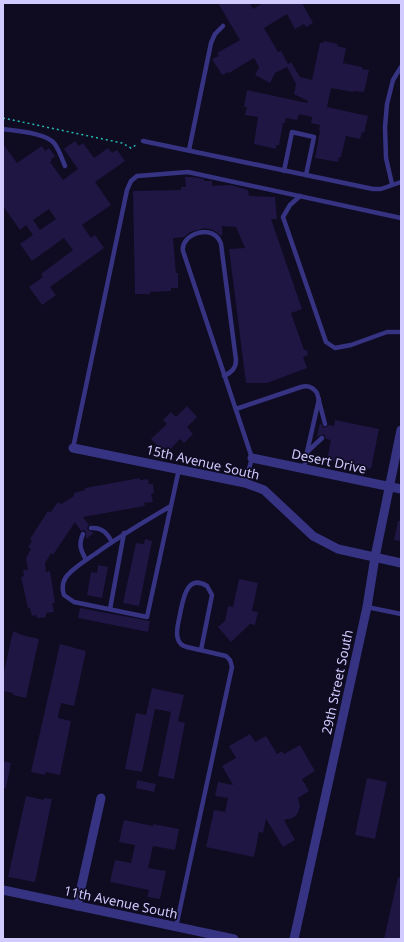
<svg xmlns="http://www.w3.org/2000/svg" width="404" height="942" font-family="'Noto Sans',sans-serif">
  <rect width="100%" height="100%" fill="#0f0b21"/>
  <g fill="#1f1643" fill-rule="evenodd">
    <polygon points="218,3 250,3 253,9 263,3 302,3 313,23 306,27 304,24 295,29 287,14 264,28 278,52 281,51 288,64 291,62 300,77 312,80 320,43 323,43 324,41 338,44 337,46 346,48 343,63 362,67 362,69 369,70 364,92 353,91 353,92 331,88 327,107 368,116 364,133 362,132 360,139 346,136 341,157 339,157 338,162 315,158 320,131 319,130 320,125 311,123 312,117 299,114 297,120 286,118 285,123 283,123 279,145 276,145 276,149 254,144 258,117 245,115 247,107 244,107 247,90 307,103 308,101 294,94 296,84 287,67 275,73 270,83 255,75 259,67 254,58 229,73 228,72 222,75 212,59 219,56 217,53 240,40"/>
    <path d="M75 141 79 146 83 143 94 158 108 148 112 153 117 150 125 161 95 182 111 205 82 225 91 238 95 235 104 248 50 287 56 295 42 305 29 287 43 277 41 274 73 250 64 238 32 261 20 244 33 235 26 225 20 230 3 206V144L17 163 42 146 45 151 49 148 55 156 51 159 52 161 50 162 63 180 78 169 64 149ZM49 209 56 219 40 230 33 220Z"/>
    <polygon points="185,177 194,177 204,179 204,181 212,181 212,186 231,185 248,190 249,196 275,197 277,219 271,219 302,309 291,313 304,350 307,350 308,355 303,357 307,368 267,383 246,383 229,249 245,248 236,227 222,226 222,236 213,230 205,228 190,232 184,237 173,238 176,273 178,273 178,288 171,288 171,291 150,292 150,294 135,294 133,191 181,190 181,187 186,187"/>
    <polygon points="187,406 197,417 187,427 193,434 184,443 180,439 166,454 151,439 167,424 163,420 171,412 176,417"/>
    <polygon points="335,420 379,429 371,469 327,460 331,440 326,439 325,436 323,434 317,437 320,423 324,428 329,425 334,426"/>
    <polygon points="140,478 140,480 148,479 149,484 153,484 154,493 151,494 153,502 144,503 145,506 83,517 89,525 87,528 88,530 94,533 86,539 86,532 84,530 81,531 75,522 53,555 51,553 45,563 46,572 50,571 52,584 55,603 52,603 54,612 46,613 46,617 37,618 36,615 32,616 30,608 28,608 21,577 24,576 23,570 28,570 26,558 31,549 28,547 32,541 30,539 48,511 50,513 58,502 61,504 74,496 74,493 85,490 85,488"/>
    <polygon points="398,521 401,521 401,541 394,540"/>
    <polygon points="145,539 152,541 139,606 123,603 136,543 144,544"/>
    <polygon points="98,565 108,567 102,598 87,595 91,572 97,573"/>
    <polygon points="239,579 258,583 252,611 258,612 255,625 250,624 231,642 218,627 225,621 228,606 233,607"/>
    <polygon points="80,608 150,621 148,632 78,618"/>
    <polygon points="13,631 22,635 39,639 26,698 13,695 13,693 3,691 3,676"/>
    <polygon points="60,644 86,651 74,706 61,703 58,716 58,718 71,721 60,775 46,772 45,775 31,772"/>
    <polygon points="152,688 184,695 178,721 185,723 174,779 158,776 171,712 155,709 142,772 125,769 136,713 146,715"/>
    <polygon points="250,734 255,742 266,736 277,754 282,751 284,754 300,745 315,771 302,779 309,791 298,798 300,806 298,813 293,818 284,820 295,840 283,847 266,819 263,833 259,832 254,857 206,847 214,810 225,812 228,798 215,796 218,782 233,785 222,766 236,758 229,746"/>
    <polygon points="3,761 11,763 6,788 3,788"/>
    <polygon points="367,778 387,782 375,839 355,835"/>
    <polygon points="137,780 156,784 154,792 136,788"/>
    <polygon points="26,796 44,800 44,798 52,799 35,882 8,877"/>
    <polygon points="124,820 153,826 153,824 179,829 175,850 153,846 148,868 166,871 160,899 147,897 149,890 110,882 115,860 131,863 135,845 119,842"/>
    <polygon points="398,877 401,878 401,939 384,939"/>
  </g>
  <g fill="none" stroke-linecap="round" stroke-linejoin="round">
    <polyline stroke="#25b9b1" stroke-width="1.5" stroke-dasharray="2 3" stroke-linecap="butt" points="3,118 122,143 131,148 138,144"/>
    <g stroke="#363383" stroke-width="4.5">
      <path d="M3 129C16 131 46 133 54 143 59 149 62 159 65 166"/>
      <polyline points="143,141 373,189 381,189 401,182"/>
      <polyline points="189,150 211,43 215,34 223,26"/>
      <polyline points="284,171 292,132 314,137 306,175"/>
      <polyline points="392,184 386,158 385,127 387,104 393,80 401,67"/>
      <polyline points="300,196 290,205 283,217 326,342 335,348 351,345 387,332 401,332"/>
      <path d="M224 376C232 372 236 368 236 360L221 244C214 222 180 234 183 251L252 458 245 483"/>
      <path d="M236 409 301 387C308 385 313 387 317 393L325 424"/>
      <polyline points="73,448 127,190 131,181 137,176 188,172 401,218"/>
      <polyline points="307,452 319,399"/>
      <polyline points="304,469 307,452 322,438"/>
      <path d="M171 506C145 521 120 536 95 554 86 560 73 568 66 577 62 583 62 589 64 595L74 602 147 617 179 469"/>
      <path d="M91 528C102 527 107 533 112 542"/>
      <path d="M83 534C78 545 81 550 86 560"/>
      <polyline points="367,607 401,614"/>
      <polyline points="110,609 124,533"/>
      <path d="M176 927 232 667 230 660 226 656 187 647C183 646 179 643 178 639 175 632 179 621 180 614 183 601 186 573 207 586L212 595 201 650"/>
    </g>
    <g stroke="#363383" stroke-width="9">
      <polyline points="73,448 245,483 264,490 313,536 338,549 401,563"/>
      <polyline points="252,458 401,489"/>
      <polyline points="3,890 234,939"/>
      <polyline points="77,906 101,798"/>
      <polyline points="294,939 367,607 375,557 401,430"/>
    </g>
  </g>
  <g text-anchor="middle" stroke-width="3.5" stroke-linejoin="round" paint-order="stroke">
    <g font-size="13" fill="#d1cbff" stroke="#0f0b21">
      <text transform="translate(329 461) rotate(12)" y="5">Desert Drive</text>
      <text transform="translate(203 462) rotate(13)" y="5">15th Avenue South</text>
      <text transform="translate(337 682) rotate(-78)" y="5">29th Street South</text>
      <text transform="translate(121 902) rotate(12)" y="5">11th Avenue South</text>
    </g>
  </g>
  <rect width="404" height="942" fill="none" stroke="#d1cbff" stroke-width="8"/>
</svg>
